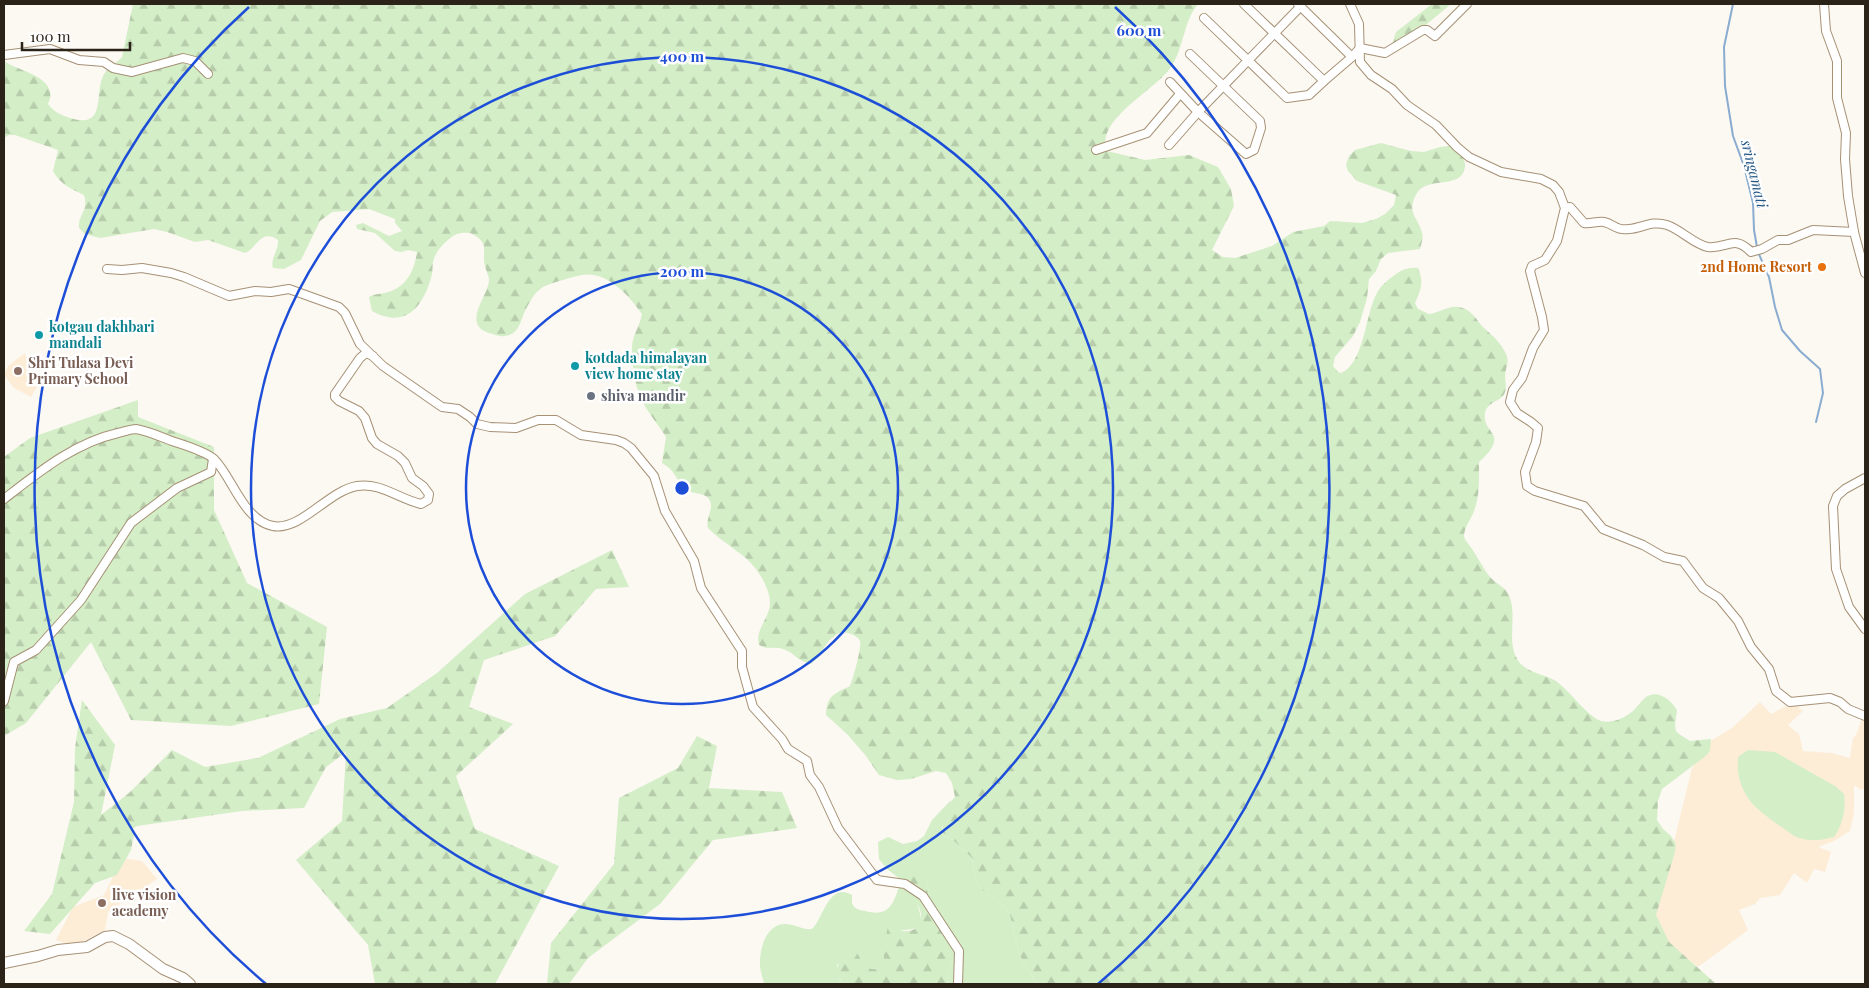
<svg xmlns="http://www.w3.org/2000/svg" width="1869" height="988" font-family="'Playfair Display',serif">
  <defs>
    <pattern id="forest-firs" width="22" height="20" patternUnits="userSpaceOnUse" patternTransform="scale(1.25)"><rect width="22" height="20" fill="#d4eec8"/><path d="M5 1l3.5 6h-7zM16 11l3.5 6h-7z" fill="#b6ccab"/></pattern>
  </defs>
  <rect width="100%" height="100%" fill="#fcf8f2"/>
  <g fill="#fdedd7">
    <polygon points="25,353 32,377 40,382 31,397 14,388 4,375 8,366"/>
    <polygon points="1760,702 1771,714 1784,707 1795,704 1803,711 1788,725 1799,734 1803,751 1831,753 1850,758 1853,738 1856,735 1862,718 1865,719 1865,788 1861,790 1854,785 1854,813 1850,831 1834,841 1818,847 1831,852 1825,872 1814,869 1807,883 1794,873 1780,895 1760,898 1755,904 1739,910 1748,930 1698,967 1665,941 1656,915 1692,768 1712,740 1732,728"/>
    <polygon points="122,858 142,861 157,879 108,912 105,930 74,946 56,940 73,907 104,895"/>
  </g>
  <g fill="#d4eec8">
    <path d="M1748 750 1775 752 1835 786 1844 794C1846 810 1843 824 1834 837 1818 841 1809 842 1794 836 1763 813 1735 801 1738 757Z"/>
    <path d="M951 800 942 828 944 836 953 840 972 858 977 882 984 892 1005 907 1010 915 1020 956 1033 978 1039 984H949C945 973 952 963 957 952L929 904 926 878 907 887 917 902 922 922C916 932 908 928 900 931 894 934 888 941 884 945V963C877 974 868 969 861 962L837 964 840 980 843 984H764C763 978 760 971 760 965 759 950 766 924 785 924 794 924 802 930 812 929 823 919 829 881 852 895V903C854 909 859 910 865 911 891 918 894 902 901 880L887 869 879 859 878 842 888 837 903 844 917 841 924 836 932 820Z"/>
  </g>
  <g fill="url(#forest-firs)">
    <path d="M133 4H1198C1183 22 1184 48 1171 67 1156 90 1094 120 1107 151L1145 160 1189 155 1218 167 1231 189 1234 206 1212 250 1223 257 1235 258 1272 246 1293 232 1324 226 1330 221 1362 223 1376 219 1385 214 1394 205 1396 195 1357 181 1348 171 1346 165 1349 156 1355 150 1381 143 1411 151 1424 152 1440 147 1451 146C1458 152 1466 157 1465 167 1462 190 1427 176 1417 193 1405 213 1419 218 1422 233 1424 238 1421 244 1420 249L1388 253 1381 259 1376 271 1369 279 1367 298 1360 322 1353 336 1335 357 1333 366 1338 372 1341 373C1365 363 1365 313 1377 293 1381 285 1389 279 1396 274 1403 269 1410 267 1418 268 1424 282 1421 290 1415 303L1418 309 1429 314C1439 313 1449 305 1459 307 1472 309 1476 320 1484 328 1493 336 1501 343 1506 354 1510 362 1505 369 1505 376 1505 381 1507 387 1505 392 1502 402 1487 401 1485 413 1481 434 1512 432 1479 462 1479 478 1480 495 1474 511 1471 519 1465 526 1464 535 1464 539 1467 542 1469 545 1477 555 1482 567 1490 577 1495 583 1503 586 1507 592 1520 613 1504 641 1519 662 1528 673 1544 674 1556 681 1569 690 1588 717 1601 721 1611 724 1625 718 1633 711 1637 707 1641 701 1646 697 1658 689 1671 700 1677 710L1675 725 1676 731 1679 734 1690 741 1711 739 1710 750 1707 755 1662 789 1658 801 1657 820 1663 829 1671 836 1676 844 1675 852 1656 915 1669 942 1716 984H1039L1033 978 1020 956 1010 915 1005 907 984 892 977 882 972 858 953 840 944 836C940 824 946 805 955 797L952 783 946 773 936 771 911 779 897 780 879 775 866 756 848 735 826 715C827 695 834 694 850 686 853 679 862 647 860 641 858 637 854 635 851 634 846 632 840 632 836 635 824 642 822 656 811 664 797 661 795 653 783 649 774 646 768 650 759 645 755 629 769 619 770 604 770 599 769 594 767 589 755 556 730 550 708 528 705 519 714 509 710 501 706 491 694 496 686 489 680 484 676 476 671 470 669 467 665 465 662 463L666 437C660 427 652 418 646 408 635 390 632 368 632 348 632 335 640 326 642 314 629 296 608 271 582 275 576 276 569 278 563 280 556 282 544 285 539 290 534 294 529 303 526 309 520 320 520 335 504 336 499 337 494 334 489 333 461 324 488 296 489 281 489 275 486 271 485 266 481 250 491 244 472 234 468 232 462 233 457 234 448 238 437 249 434 259 432 263 433 269 432 274 424 306 406 330 372 311L369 297C374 294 379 294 385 293 406 288 414 272 417 252L408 250 401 252 395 251 375 233 357 229 356 225 363 223 389 236 402 231 395 223V219L369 209 332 212 320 221 301 260 284 269 273 268C270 258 279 250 278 240 261 228 256 249 245 253L208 240 195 242 167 232 154 229 100 238 85 234 79 228C78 214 89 211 84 195 71 189 60 184 53 171L58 150 15 135H9L4 138V61C17 71 61 77 48 104 54 112 61 115 70 118 107 129 94 96 103 76 107 67 116 64 122 57Z"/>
    <polygon points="1432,4 1451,4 1415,34 1392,45 1396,32"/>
    <polygon points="138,400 138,417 214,447 214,510 247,583 327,627 319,704 231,726 131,720 91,642 26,723 4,736 4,457 30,438"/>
    <polygon points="612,550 629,587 596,589 555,636 484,660 469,707 513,724 456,776 475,829 559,866 495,984 375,984 368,945 296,860 342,821 346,752 326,767 304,808 242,811 137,826 132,829 134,835 131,850 117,875 95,883 50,934 24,931 52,894 74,802 75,748 82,700 115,745 101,815 129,793 172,750 205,767 258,758 340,719 387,708 437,673 525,594"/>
    <polygon points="697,736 717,746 709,788 782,792 797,828 713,840 660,904 588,958 569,984 547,984 551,943 614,864 619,798 678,768"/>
    <path d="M920 870 924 871 926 878 929 904 957 952C952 963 945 973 949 984H843C836 974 837 965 841 954L845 952H857C861 963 874 978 884 963V945L888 927 892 924 896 925 900 931C921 933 926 920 917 903 914 897 908 892 907 885 906 881 907 877 908 873Z"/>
  </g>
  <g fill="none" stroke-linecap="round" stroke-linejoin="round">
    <g stroke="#89acd0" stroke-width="2">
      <polyline points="1733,4 1724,47 1725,86 1733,136 1744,166 1753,203 1754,230 1757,247"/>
      <polyline points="1758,252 1769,277 1775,307 1782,330 1800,351 1820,369 1823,393 1816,422"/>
    </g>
    <defs>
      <g id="minor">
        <polyline points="1244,4 1324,81 1352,57"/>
        <polyline points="1298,4 1352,57 1360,48 1385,53 1423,30 1427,30 1435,36 1467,4"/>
        <polyline points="1350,4 1359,24 1360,62 1371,75 1392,89 1407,105 1436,125 1457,147 1469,157 1501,172 1541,179 1553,185 1559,192 1565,208 1557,241 1545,260 1532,266 1530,271 1542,317 1544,330 1533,348 1522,378 1513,390 1510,402 1517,413 1531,422 1538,428 1536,442 1525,472 1527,486 1535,491 1584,506 1603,529 1643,545 1664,557 1683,561 1703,588 1719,598 1738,621 1751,647 1769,669 1776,691 1790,702 1830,698 1840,702 1848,709 1865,716"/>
        <polyline points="1824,4 1826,31 1837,61 1837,98 1846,133 1845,159 1848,196 1854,232 1865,273"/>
        <polyline points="1204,18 1287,98 1309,95 1324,81"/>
        <polyline points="4,55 50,49 79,60 104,62 113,68 132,72 183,58 195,61 208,74"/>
        <polyline points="1170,82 1198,112 1246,154 1254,150 1261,128 1260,121 1190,54"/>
        <polyline points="1169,145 1198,112 1301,6"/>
        <polyline points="1096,150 1147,133 1180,94"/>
        <path d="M1565 208 1570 207 1584 223C1590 224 1598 221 1604 222 1614 224 1616 231 1629 229 1643 228 1651 220 1667 225 1680 229 1695 245 1708 247 1727 249 1734 234 1751 252L1762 249 1778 240H1788L1813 230 1854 232"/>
        <polyline points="107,269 122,270 142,268 171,273 184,277 229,296 255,291 271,292 289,289 339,307 345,313 360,344 383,366 442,407 458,409 470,417 477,424 490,427 516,428 538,420 556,420 581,435 616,440 624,443 631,448 654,476 665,511 694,561 701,588 742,651 742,667 753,707 782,739 788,749 807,761 810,775 819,787 838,828 877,880 905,884 923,896 959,951 958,984"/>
        <polyline points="1865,478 1845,489 1837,496 1833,506 1836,569 1849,607 1865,629"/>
        <path d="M4 499C39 472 74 443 118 433 123 432 131 429 136 429 148 431 161 437 172 441 184 445 205 451 214 459 233 478 243 520 273 526 301 531 328 491 357 486 380 482 399 499 421 504L428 500 429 494 423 486 412 478 405 463 398 456 377 444 372 438 365 418 359 411 339 401 335 397V394L360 358 366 353 373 356"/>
        <polyline points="4,701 14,662 36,650 81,600 131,523 177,488 211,472 213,459"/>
      </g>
      <polyline id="tertiary" points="4,963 38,956 58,950 87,947 105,937 113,936 129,944 163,969 183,978 190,984"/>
    </defs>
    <use href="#minor" stroke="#a69175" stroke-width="10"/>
    <use href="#tertiary" stroke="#a69175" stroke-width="12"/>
    <use href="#minor" stroke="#fff" stroke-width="8"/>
    <use href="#tertiary" stroke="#fff" stroke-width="10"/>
  </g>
  <g fill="none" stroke="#1d4ed8" stroke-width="2.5">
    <circle cx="682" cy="488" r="216"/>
    <circle cx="682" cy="488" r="431"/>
    <path d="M266 984A647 647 0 0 1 249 7M1115 7A647 647 0 0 1 1098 984"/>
  </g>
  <circle fill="#e8710a" stroke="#fff" stroke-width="2" cx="1822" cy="267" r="5"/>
  <g fill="#0f9aa8" stroke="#fff" stroke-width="2">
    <circle cx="39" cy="335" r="5"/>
    <circle cx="575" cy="366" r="5"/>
  </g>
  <g fill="#8d6e63" stroke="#fff" stroke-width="2">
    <circle cx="18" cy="371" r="5"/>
    <circle cx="102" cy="903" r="5"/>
  </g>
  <circle fill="#6b7280" stroke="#fff" stroke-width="2" cx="591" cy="396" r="5"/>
  <g text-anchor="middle" stroke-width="5" stroke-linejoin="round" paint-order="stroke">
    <g font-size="14" font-weight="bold" fill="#c56008" stroke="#fff" text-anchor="end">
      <text x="1812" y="272">2nd Home Resort</text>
    </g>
    <g font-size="14" font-weight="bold" fill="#0d838f" stroke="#fff" text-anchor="start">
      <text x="49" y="332">kotgau dakhbari<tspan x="49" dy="16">mandali</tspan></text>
      <text x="585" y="363">kotdada himalayan<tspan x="585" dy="16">view home stay</tspan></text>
    </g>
    <g font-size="14" font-weight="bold" fill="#785e54" stroke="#fff" text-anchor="start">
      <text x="28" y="368">Shri Tulasa Devi<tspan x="28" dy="16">Primary School</tspan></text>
      <text x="112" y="900">live vision<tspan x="112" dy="16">academy</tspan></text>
    </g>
    <g font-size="14" font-weight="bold" fill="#5b616d" stroke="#fff" text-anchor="start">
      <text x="601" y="401">shiva mandir</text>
    </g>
    <g font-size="15" font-style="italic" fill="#235685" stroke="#fff">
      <text transform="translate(1754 174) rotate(76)" y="5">sringamati</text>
    </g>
  </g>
  <circle cx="682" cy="488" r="8" fill="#1d4ed8" stroke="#fff" stroke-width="2.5"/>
  <g font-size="15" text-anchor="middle" font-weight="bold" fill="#1d4ed8" stroke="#fff" stroke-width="5" stroke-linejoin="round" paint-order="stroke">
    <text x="1139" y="36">600 m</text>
    <text x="682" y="62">400 m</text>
    <text x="682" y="277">200 m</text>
  </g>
  <rect width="1869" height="988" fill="none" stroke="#2b2318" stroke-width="10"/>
  <path d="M22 42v8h108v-8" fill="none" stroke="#2b2318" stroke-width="2.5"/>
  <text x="30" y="42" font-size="15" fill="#2b2318" stroke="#ffffff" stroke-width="4" paint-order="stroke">100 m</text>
</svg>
